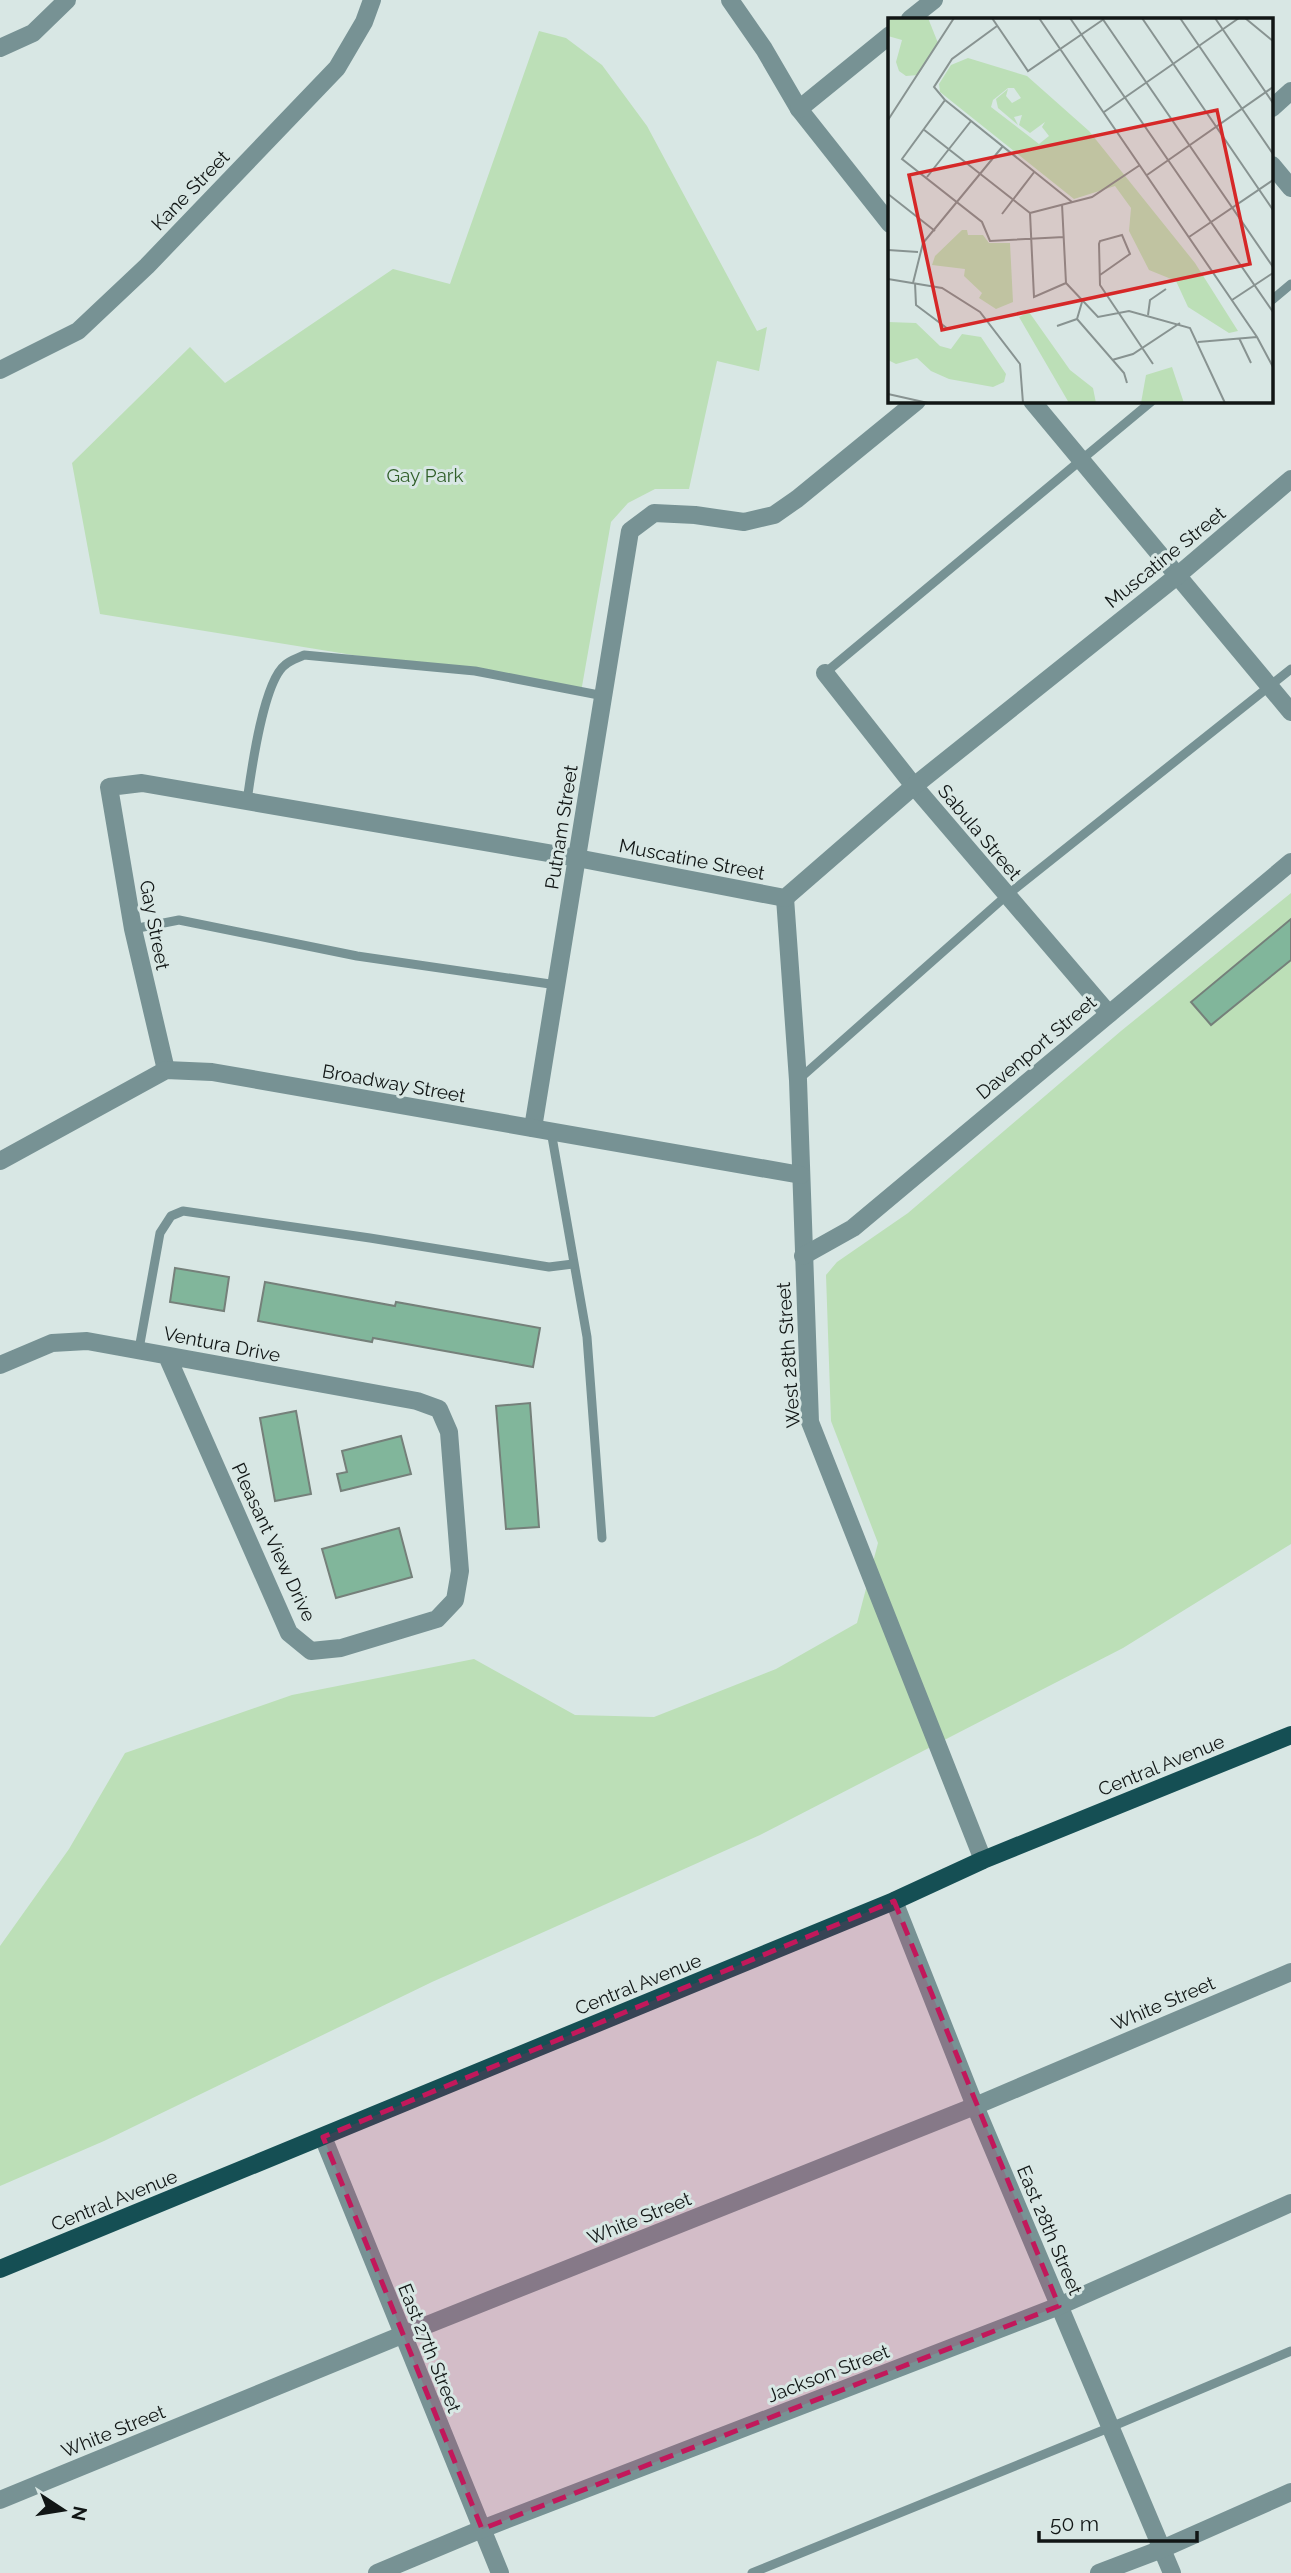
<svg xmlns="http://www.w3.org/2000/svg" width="1291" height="2573" font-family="Raleway,sans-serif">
  <rect width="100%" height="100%" fill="#d8e7e4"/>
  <g fill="#bcdfb7">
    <polygon points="539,31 566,38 602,65 647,126 757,331 767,327 759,371 717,361 689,489 655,489 628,503 611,522 581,692 100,614 72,463 190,347 225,383 393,269 450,284"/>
    <polygon points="1291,893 1291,1544 1123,1648 760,1835 432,1982 104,2141 0,2186 0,1946 69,1849 125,1753 292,1695 474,1659 575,1715 654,1717 776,1669 857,1623 878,1543 831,1421 826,1275 837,1262 908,1213 1121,1031"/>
  </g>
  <g fill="#81b69b" stroke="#75807a" stroke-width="2">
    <polygon points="1291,919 1291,960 1211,1025 1191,1002"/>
    <polygon points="175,1268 229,1277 224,1311 170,1302"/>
    <polygon points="265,1282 395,1306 396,1302 540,1328 533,1367 373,1338 372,1342 258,1321"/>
    <polygon points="530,1403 539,1527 506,1529 496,1406"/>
    <polygon points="296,1411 311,1494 275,1501 260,1418"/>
    <polygon points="401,1436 411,1474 341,1491 337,1474 347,1472 342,1451"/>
    <polygon points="399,1528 412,1577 336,1598 322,1549"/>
  </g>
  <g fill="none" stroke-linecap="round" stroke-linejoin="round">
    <g stroke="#779294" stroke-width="9">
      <polyline points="1272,300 1291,284"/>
      <polyline points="825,673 1152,401"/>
      <path d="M247 801C251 773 263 682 285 665 290 660 298 658 304 655L475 671 604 696"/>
      <polyline points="133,929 179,920 357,956 557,985"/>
      <polyline points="798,1080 1006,896 1291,669"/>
      <polyline points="551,1131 587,1337 602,1538"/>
      <polyline points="139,1349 160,1233 171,1216 183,1211 370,1238 549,1267 573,1264"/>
      <polyline points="752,2573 1111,2427 1291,2351"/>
    </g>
    <g stroke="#779294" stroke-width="18">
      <polyline points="730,0 764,49 799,109 890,224"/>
      <polyline points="910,19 934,0"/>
      <polyline points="0,48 33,33 67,0"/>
      <polyline points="1272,108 1291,91"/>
      <polyline points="799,109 890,35"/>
      <polyline points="1272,165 1291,188"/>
      <polyline points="1032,401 1291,712"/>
      <polyline points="825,673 914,786 1109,1014"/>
      <polyline points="785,898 798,1080 810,1422 983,1860"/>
      <polyline points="166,1070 133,929 109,787 142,783 577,858 785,898 914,786 1177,576 1291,479"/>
      <polyline points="533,1128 630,531 654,513 695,515 744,522 774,515 797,499 917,401"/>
      <polyline points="0,1161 166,1070 212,1072 801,1175"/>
      <polyline points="803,1256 853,1228 1291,862"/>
      <polyline points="0,1365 52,1343 87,1341 417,1401 439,1409 449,1432 460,1571 455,1600 437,1619 341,1648 311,1651 289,1633 167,1356"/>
      <polyline points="894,1901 975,2106 1172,2573"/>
      <polyline points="323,2137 500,2573"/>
      <polyline points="0,2500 402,2335 975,2106 1291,1972"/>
      <polyline points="377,2573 482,2529 1059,2306 1291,2203"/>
      <polyline points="1099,2573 1162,2549 1291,2492"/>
    </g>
    <polyline stroke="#779294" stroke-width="18" points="0,370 78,331 147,266 337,68 364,22 372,0"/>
    <polyline stroke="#154f54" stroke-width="18" points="0,2269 894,1901 983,1860 1291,1735"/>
  </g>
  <path fill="#c2185b" fill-opacity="0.2" stroke="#c2185b" stroke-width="5" stroke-dasharray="14 9" stroke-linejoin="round" d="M894 1901 1059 2306 482 2529 323 2137Z"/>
  <g text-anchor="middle" stroke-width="6" stroke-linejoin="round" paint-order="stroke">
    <g font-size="19" fill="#111615" stroke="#d8e7e4">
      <text transform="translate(190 190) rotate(-46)" y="7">Kane Street</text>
      <text transform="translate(1165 557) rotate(-39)" y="7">Muscatine Street</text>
      <text transform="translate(561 827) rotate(-81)" y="7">Putnam Street</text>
      <text transform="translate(980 832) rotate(50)" y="7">Sabula Street</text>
      <text transform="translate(692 859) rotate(11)" y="7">Muscatine Street</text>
      <text transform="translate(155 925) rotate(79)" y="7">Gay Street</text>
      <text transform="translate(1036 1047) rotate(-40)" y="7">Davenport Street</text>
      <text transform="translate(394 1083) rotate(10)" y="7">Broadway Street</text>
      <text transform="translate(222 1344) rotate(11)" y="7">Ventura Drive</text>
      <text transform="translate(788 1355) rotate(-94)" y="7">West 28th Street</text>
      <text transform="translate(274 1542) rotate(65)" y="7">Pleasant View Drive</text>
      <text transform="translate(1161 1765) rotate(-22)" y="7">Central Avenue</text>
      <text transform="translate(638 1984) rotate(-22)" y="7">Central Avenue</text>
      <text transform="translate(1163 2003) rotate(-23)" y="7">White Street</text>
      <text transform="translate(114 2200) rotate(-22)" y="7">Central Avenue</text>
      <text transform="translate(639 2218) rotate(-22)" y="7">White Street</text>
      <text transform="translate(1050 2230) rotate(67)" y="7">East 28th Street</text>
      <text transform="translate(430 2348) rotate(68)" y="7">East 27th Street</text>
      <text transform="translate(828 2373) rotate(-21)" y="7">Jackson Street</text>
      <text transform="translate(113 2431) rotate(-22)" y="7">White Street</text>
    </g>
    <g font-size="19" fill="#305f29" stroke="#d8e7e4">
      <text x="425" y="482">Gay Park</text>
    </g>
  </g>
  <g transform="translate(888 18)">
    <rect width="385" height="385" fill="#d8e7e4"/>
    <path d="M0 0H40L50 25 30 57 18 58 11 53 8 44 14 22 0 18ZM80 40 139 58 201 113 307 245 350 313 341 315 300 289 288 263 261 252 241 213 243 190 227 168 186 181 52 74 51 66 63 47ZM120 70H126L133 80 124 85 118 78 120 71 108 81 110 90 130 107 126 99 134 97 131 107 142 115 157 104 154 109 161 118 151 126 103 89 105 82ZM74 212H79L80 217H95L101 225H122L125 284 108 291 91 280 94 275 76 258 77 251 44 247 47 238ZM141 294 182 352 205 370 208 385H181L131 299ZM0 304 28 305 52 328 63 331 74 316 93 319 118 356 116 364 105 369 61 361 43 353 29 340 8 346 0 342ZM284 349 296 385H253L258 357Z" fill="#bcdfb7" fill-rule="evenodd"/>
    <path fill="none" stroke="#889391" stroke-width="2" d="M104 0 140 53 216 1M151 0 369 319 385 349M182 0 385 294M214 0 385 249M254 0 385 192M292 0 385 136M327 0 385 85M357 0 385 23M109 8 64 41 46 69 57 82 14 141 94 204 102 223 176 219M57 82 184 184M216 94 351 0M0 102 66 0M35 111 142 195 146 279 178 265M259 157 385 69M39 159 83 103M0 176 47 213M174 186 178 265 210 299 241 293 302 310 337 385M142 195 204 179 252 147M114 196 147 153M301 219 385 162M0 232 30 234M212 257 242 236 234 217 212 223 211 226 212 267 265 346M0 261 54 270 92 294 132 346 135 385M25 265 35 225 115 128M27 265 28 287 60 311M344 282 385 255M194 284 189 301 236 355 239 365M260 297 262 282 278 271M169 308 189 301M351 320 363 345M310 324 369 319M224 342 245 336 292 305M0 376 40 385"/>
    <path fill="#d62828" fill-opacity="0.15" stroke="#d62828" stroke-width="3.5" d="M329 92 362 246 54 312 21 157Z"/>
    <rect width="385" height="385" fill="none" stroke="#111615" stroke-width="3.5"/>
  </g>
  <g transform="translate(63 2510) rotate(102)" stroke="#d8e7e4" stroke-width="5" paint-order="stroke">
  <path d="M0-5L12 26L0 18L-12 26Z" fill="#111615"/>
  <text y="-10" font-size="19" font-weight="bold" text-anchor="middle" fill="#111615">N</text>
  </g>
  <path d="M1039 2531v10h158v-10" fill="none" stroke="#111615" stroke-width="3.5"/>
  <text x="1050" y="2531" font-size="21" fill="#111615" stroke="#d8e7e4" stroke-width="5" paint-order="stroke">50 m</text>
</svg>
